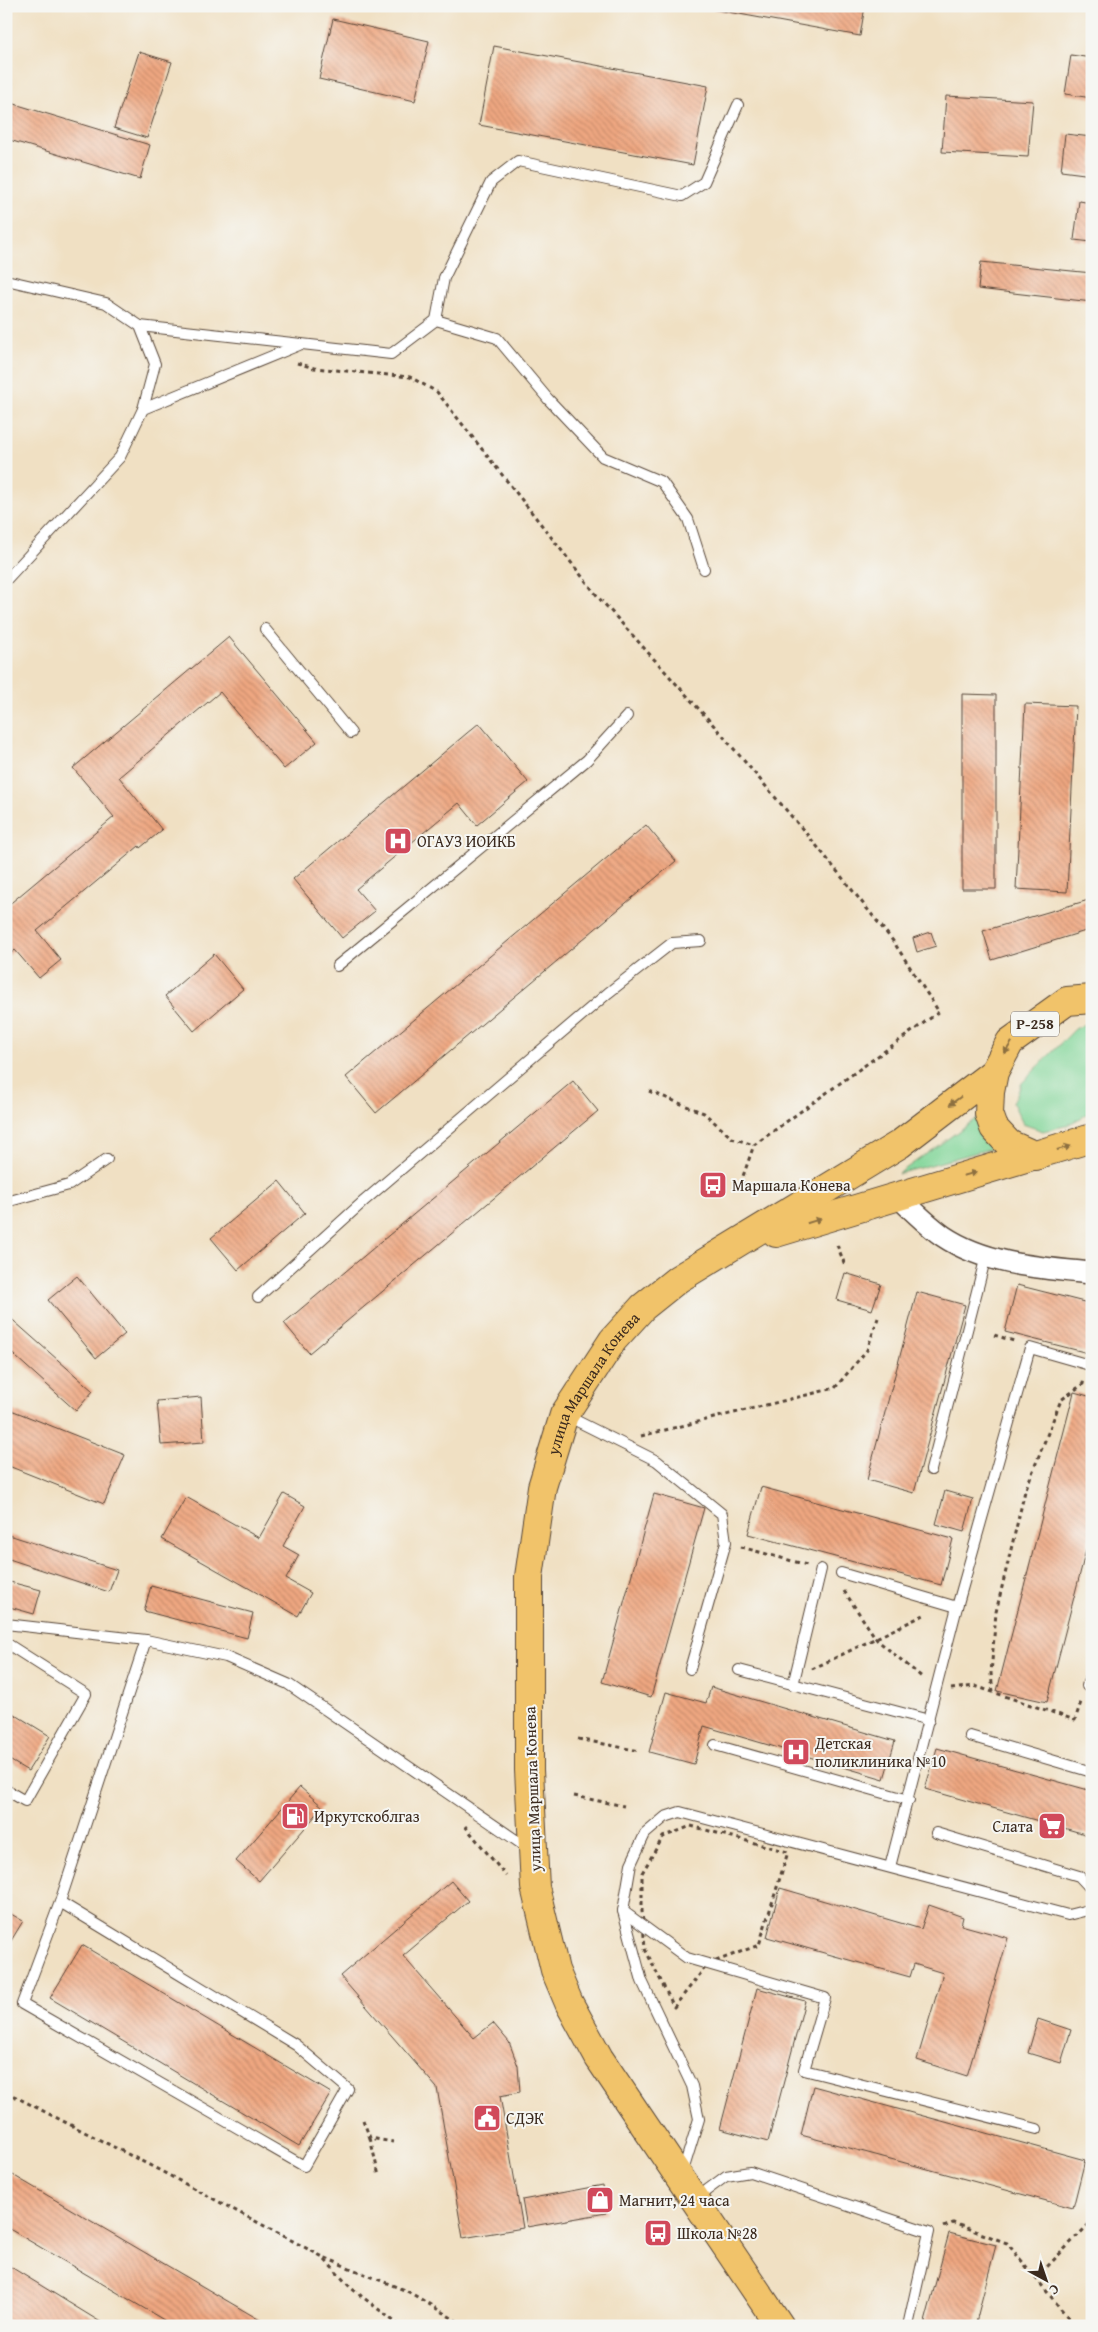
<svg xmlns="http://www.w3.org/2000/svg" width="1098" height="2332" font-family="'Gentium Book Plus',serif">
  <defs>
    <pattern id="building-back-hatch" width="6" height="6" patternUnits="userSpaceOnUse" patternTransform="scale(1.25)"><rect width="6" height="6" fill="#efa781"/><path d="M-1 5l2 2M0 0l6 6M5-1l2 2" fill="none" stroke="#c38869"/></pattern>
  </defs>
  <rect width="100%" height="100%" fill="#f6f6f2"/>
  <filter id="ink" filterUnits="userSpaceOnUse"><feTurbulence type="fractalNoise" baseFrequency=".02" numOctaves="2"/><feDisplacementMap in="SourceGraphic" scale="10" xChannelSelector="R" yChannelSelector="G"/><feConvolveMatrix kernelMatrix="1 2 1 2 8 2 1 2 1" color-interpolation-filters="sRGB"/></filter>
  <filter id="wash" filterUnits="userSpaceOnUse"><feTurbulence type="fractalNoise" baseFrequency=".0096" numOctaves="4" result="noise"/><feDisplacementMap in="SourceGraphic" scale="20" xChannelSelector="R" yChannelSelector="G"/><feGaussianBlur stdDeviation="1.12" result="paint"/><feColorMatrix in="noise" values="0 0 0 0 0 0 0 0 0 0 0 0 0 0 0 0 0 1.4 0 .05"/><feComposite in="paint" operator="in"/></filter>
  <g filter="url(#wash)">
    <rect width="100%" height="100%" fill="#f0e0c3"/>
    <g fill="#82d699" stroke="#5e805c">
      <polygon points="1092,1021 1092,1112 1065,1126 1043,1131 1023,1124 1013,1103 1022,1083 1075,1029"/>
      <polygon points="977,1118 996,1147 898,1174"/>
    </g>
    <g id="blocks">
      <g fill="url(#building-back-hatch)">
        <polygon points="695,6 865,6 860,36"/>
        <polygon points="333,19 429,41 415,101 319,79"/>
        <polygon points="494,46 708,86 693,165 479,125"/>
        <polygon points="139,52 172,62 147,138 114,128"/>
        <polygon points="1071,55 1092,58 1092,98 1065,94"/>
        <polygon points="946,96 1033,101 1028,157 942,152"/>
        <polygon points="8,102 150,145 140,179 6,139"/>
        <polygon points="1065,134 1092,137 1092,175 1061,171"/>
        <polygon points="1079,201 1092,203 1092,242 1074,240"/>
        <polygon points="981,262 1092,273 1092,302 978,289"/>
        <polygon points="229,637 317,742 284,769 220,692 119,777 162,830 140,848 139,846 37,931 61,960 39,978 15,950 8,956 6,955 6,907 114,817 73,768"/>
        <polygon points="962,694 996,695 996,889 962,889"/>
        <polygon points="1025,704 1076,706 1067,892 1016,889"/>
        <polygon points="479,723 528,782 477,825 459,803 356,889 375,911 342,938 293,879"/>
        <polygon points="646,825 676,861 376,1113 346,1077"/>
        <polygon points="1092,899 1092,929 992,960 983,931"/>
        <polygon points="931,932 936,946 917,952 913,938"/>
        <polygon points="214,954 243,989 194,1031 165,996"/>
        <polygon points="573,1081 598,1111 309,1353 284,1323"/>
        <polygon points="279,1181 305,1213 238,1270 211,1238"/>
        <polygon points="845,1273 881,1284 872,1310 837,1300"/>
        <polygon points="77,1276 125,1334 96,1358 48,1300"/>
        <polygon points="1017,1285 1092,1304 1092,1354 1005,1332"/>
        <polygon points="917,1292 965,1305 914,1493 867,1480"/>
        <polygon points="6,1314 93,1391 76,1411 6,1348"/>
        <polygon points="1074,1392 1092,1397 1092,1527 1047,1702 997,1691"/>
        <polygon points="201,1397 204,1442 161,1445 157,1401"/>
        <polygon points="6,1408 125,1455 104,1504 6,1465"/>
        <polygon points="761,1487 953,1539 941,1585 748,1534"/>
        <polygon points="945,1491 973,1499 964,1532 936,1524"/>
        <polygon points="284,1494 305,1506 283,1546 299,1555 286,1579 311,1593 298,1616 162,1539 186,1497 259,1538"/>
        <polygon points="654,1494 704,1508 651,1697 602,1682"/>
        <polygon points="6,1534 117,1570 109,1592 6,1558"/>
        <polygon points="6,1581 41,1590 34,1614 6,1606"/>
        <polygon points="151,1586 253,1613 247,1638 144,1611"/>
        <polygon points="711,1687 895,1741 884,1779 704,1726 694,1764 649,1752 666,1692 706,1703"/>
        <polygon points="6,1709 50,1736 28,1771 6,1758"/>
        <polygon points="937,1748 1092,1791 1092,1836 925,1789"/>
        <polygon points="300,1787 323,1807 259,1881 236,1861"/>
        <polygon points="451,1881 468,1901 403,1956 474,2038 493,2023 509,2042 518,2066 520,2092 500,2096 523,2228 463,2238 437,2088 340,1976"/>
        <polygon points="780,1888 921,1929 929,1905 963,1917 961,1925 1008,1938 967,2076 917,2060 943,1973 914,1964 910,1977 767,1937"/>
        <polygon points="6,1911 23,1921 6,1949"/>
        <polygon points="82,1945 331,2093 299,2146 50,1998"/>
        <polygon points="757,1988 805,2001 768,2142 720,2129"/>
        <polygon points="1038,2019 1071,2030 1061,2063 1028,2053"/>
        <polygon points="813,2086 1085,2160 1073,2208 801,2135"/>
        <polygon points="6,2171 270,2326 174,2326 6,2227"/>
        <polygon points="603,2185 606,2213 527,2227 522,2200"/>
        <polygon points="949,2233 996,2245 975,2326 924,2326"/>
        <polygon points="6,2264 107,2326 18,2326 6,2319"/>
      </g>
    </g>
  </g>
  <g filter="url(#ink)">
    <use href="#blocks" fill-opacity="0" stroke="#564537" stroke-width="1"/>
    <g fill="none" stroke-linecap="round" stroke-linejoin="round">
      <defs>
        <g id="lane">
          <polyline points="6,280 106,303 140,326 155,364 143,409 120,457 6,580"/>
          <polyline points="436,320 497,338 548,399 603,457 662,482 688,519 704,569"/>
          <polyline points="140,326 391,354 436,320 444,278 491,182 518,161 682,196 704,182 738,105"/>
          <polyline points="143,409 299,345"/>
          <polyline points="265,629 351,733"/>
          <polyline points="337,966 587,760 627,716"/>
          <polyline points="6,1202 69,1185 107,1159"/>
          <polyline points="258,1297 364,1201 608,993 672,943 701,941"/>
          <polyline points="565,1415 657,1461 722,1514 726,1542 690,1669"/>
          <polyline points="931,1470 986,1256"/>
          <polyline points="841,1573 957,1607"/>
          <polyline points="6,1624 146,1640 226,1657 288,1684 529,1849"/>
          <polyline points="6,1643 86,1694 25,1801 6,1790"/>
          <polyline points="739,1670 929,1720"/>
          <polyline points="793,1685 821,1569"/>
          <polyline points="1087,1686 1092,1671"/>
          <polyline points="970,1736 1092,1772"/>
          <polyline points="715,1745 909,1800"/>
          <polyline points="936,1833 1079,1876 1092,1890"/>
          <polyline points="890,1867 957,1607 1030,1348 1086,1364"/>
          <polyline points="60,1902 296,2045 348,2089 304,2166 22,2004 60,1902 146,1640"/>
          <polyline points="623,1911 687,1958 825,1998 804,2070 1037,2129"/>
          <polyline points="682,2174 699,2119 692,2086 642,1981 623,1911 631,1864 645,1834 665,1817 680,1812 1068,1915 1092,1909"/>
          <polyline points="695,2199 726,2176 750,2172 929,2232 908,2326"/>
        </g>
        <path id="street" d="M897 1195C912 1210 926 1224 943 1236 986 1265 1042 1268 1092 1273"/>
        <g id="primary">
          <polyline points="1036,1156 1009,1144 994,1128 989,1114 990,1092 994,1072 1010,1042 1067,1001 1092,999"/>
          <polyline points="776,1233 1092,1138"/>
          <path id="s1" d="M780 2326 599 2058 569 2003 555 1970 535 1887 529 1770V1577L542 1487 564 1415 613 1340 643 1307 678 1279 900 1144 994 1072"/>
        </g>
      </defs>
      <use href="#lane" stroke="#564537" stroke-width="12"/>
      <use href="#street" stroke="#564537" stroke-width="24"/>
      <use href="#primary" stroke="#564537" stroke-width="30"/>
      <g stroke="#564537" stroke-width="3" stroke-dasharray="4 4" stroke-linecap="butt">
        <polyline points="297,363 314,368 410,377 437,392 599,598 716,728 816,845 893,941 939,1012 754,1145 742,1179 743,1186"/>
        <polyline points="649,1091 704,1113 732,1138 754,1145"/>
        <polyline points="837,1245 845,1265"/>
        <polyline points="994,1335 1014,1341"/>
        <polyline points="641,1436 835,1388 867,1350 878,1318"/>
        <polyline points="741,1547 807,1565"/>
        <polyline points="844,1591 877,1640 923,1678"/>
        <polyline points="812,1669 926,1614"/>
        <polyline points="951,1689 975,1686 1075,1720 1082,1699"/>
        <polyline points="993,1692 991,1674 996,1612 1025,1491 1061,1400 1083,1384 1084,1378"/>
        <polyline points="578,1739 640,1751"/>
        <polyline points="574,1796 624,1806"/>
        <polyline points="465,1826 506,1876"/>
        <polygon points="691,1826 788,1852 759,1945 708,1964 674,2007 645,1949 642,1911 642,1873 663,1837"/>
        <polyline points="6,2092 159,2170 323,2257 409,2292 465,2326"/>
        <polyline points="363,2120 370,2138 393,2142"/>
        <polyline points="370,2138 379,2176"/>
        <polyline points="944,2227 953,2223 1007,2243 1075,2326"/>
        <polyline points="325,2260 351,2288 400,2326"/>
        <polyline points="1036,2278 1092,2221"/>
      </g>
      <use href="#lane" stroke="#fff" stroke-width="10"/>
      <use href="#street" stroke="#fff" stroke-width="21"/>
      <use href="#primary" stroke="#f1c36a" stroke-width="28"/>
    </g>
    <defs><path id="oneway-solid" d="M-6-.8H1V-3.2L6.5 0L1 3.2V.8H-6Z" transform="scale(1.25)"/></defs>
    <g fill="#8d6f40">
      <use href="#oneway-solid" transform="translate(1008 1048) rotate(123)"/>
      <use href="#oneway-solid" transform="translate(955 1101) rotate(143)"/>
      <use href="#oneway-solid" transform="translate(1064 1148) rotate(-16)"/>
      <use href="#oneway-solid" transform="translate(970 1174) rotate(-16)"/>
      <use href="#oneway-solid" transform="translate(814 1221) rotate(-17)"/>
    </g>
  </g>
  <defs>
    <symbol id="hospital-square" viewBox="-11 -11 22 22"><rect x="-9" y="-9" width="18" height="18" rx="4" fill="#d1495b" stroke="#f6f6f2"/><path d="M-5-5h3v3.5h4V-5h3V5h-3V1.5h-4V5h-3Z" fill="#fff"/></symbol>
    <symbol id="bus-square" viewBox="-11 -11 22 22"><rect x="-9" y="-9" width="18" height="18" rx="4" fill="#d1495b" stroke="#f6f6f2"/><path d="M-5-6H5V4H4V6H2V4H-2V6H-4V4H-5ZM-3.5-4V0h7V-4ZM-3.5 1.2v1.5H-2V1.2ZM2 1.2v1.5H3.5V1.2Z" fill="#fff"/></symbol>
    <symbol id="fuel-square" viewBox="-11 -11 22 22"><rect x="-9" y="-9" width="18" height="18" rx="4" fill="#d1495b" stroke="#f6f6f2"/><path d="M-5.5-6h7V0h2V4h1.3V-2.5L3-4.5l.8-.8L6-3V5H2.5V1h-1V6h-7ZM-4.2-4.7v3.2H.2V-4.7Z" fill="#fff"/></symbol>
    <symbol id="supermarket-square" viewBox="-11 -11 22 22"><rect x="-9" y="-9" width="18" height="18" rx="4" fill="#d1495b" stroke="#f6f6f2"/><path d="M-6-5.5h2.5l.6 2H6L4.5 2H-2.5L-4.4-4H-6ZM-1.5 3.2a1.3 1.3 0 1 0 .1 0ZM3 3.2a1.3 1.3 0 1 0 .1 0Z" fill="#fff"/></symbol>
    <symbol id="civic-square" viewBox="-11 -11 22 22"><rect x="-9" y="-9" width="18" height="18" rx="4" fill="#d1495b" stroke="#f6f6f2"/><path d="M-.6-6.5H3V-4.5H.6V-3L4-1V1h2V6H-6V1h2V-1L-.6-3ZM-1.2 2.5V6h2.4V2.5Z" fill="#fff"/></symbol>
    <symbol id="shop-square" viewBox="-11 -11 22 22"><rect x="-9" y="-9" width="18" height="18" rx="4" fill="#d1495b" stroke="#f6f6f2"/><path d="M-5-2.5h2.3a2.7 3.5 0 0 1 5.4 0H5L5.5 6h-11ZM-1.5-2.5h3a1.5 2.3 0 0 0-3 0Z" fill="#fff"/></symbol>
  </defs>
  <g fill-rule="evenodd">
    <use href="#hospital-square" x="382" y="825" width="32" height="32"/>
    <use href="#bus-square" x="697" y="1169" width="32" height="32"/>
    <use href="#hospital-square" x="780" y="1736" width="32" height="32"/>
    <use href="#fuel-square" x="279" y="1800" width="32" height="32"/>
    <use href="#supermarket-square" x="1036" y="1810" width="32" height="32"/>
    <use href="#civic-square" x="471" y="2102" width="32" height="32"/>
    <use href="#shop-square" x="584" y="2184" width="32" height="32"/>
    <use href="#bus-square" x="642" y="2217" width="32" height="32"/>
  </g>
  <g text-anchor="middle" stroke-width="4" stroke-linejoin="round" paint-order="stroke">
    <rect fill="#f6f6f2" stroke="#73675e" stroke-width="1" x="1011" y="1011.5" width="48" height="25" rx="4"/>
    <g font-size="15" font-weight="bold" fill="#3b2a1e">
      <text x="1035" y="1029">Р-258</text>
    </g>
    <g font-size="16" fill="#3b2a1e" stroke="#f6f6f2" text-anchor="start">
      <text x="417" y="847">ОГАУЗ ИОИКБ</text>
      <text x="732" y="1191">Маршала Конева</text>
      <text x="815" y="1749">Детская<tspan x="815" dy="18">поликлиника №10</tspan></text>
      <text x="314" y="1822">Иркутскоблгаз</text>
      <text x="1033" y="1832" text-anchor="end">Слата</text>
      <text x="506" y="2124">СДЭК</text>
      <text x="619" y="2206">Магнит, 24 часа</text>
      <text x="677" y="2239">Школа №28</text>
    </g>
    <g font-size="16" fill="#3b2a1e" stroke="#f6f6f2">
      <text dy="6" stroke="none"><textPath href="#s1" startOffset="1025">улица Маршала Конева</textPath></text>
      <text transform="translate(532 1789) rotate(-92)" y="6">улица Маршала Конева</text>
    </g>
  </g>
  <rect width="1098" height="2332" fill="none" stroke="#f6f6f2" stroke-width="25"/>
  <g transform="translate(1046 2280) rotate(140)" stroke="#f6f6f2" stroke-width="4" paint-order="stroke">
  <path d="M0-4L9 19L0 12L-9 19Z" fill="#3b2a1e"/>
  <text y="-8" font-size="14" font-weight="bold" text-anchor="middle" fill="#3b2a1e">С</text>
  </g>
</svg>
